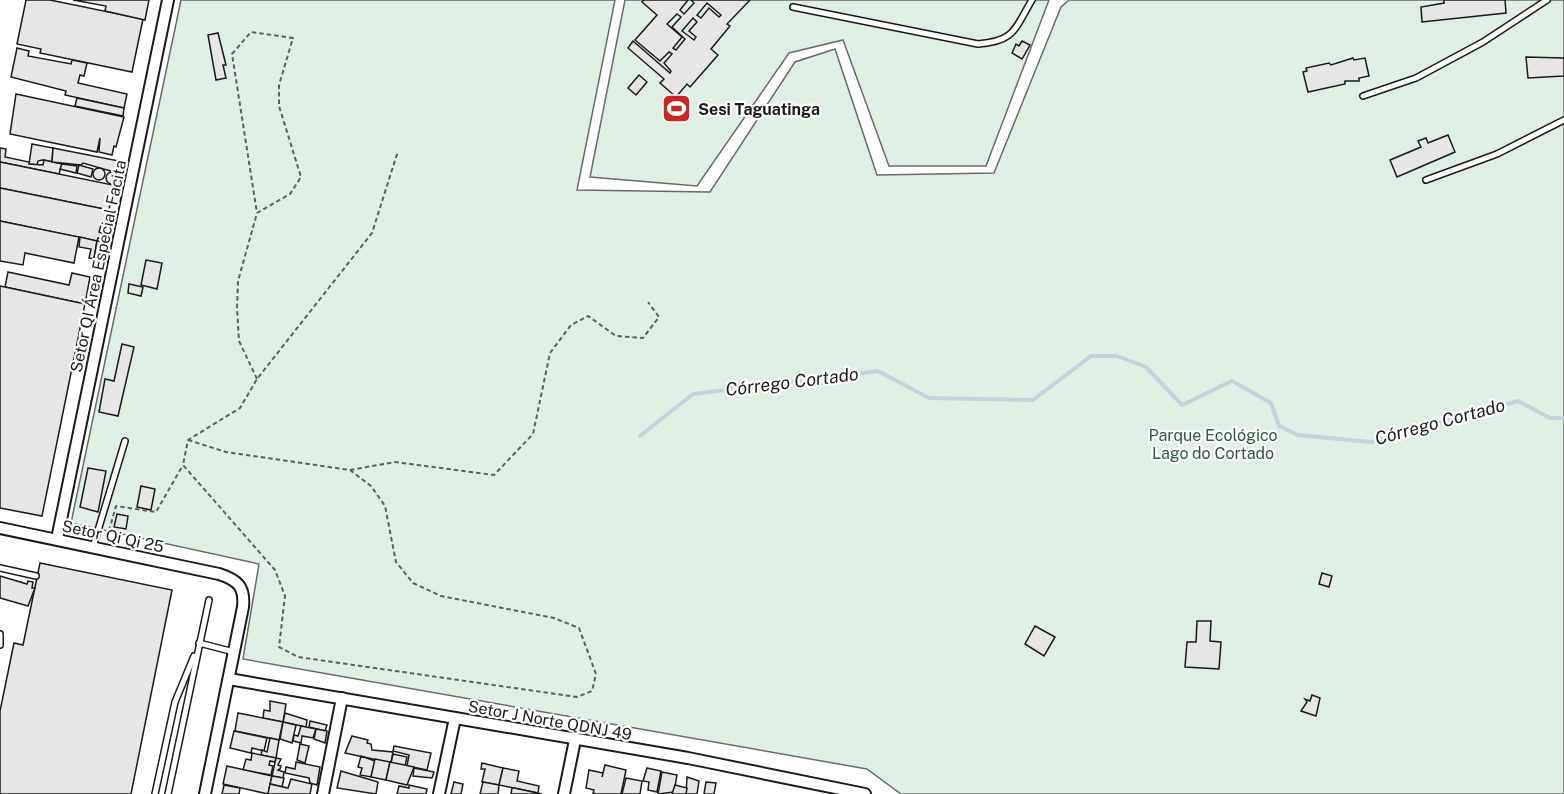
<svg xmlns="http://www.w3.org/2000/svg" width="1564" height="794" font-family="'Public Sans',sans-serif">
  <rect width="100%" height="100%" fill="#fff"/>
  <g fill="#e0efe3" stroke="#6a6a6a" stroke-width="1.5">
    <polygon points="181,0 615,0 577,190 710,192 795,62 835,49 877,175 994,173 1061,7 1069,0 1564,0 1564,794 901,794 867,769 243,659 259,564 71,523"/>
    <polygon points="625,0 1049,0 986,166 889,166 843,40 789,53 697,186 590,177"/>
  </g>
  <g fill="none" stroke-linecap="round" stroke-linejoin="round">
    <polyline stroke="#c6d2dc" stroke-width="4" points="640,436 693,394 878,371 929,398 1033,400 1091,356 1117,356 1146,367 1182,405 1232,381 1271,403 1279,426 1298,435 1371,442 1518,401 1550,418 1564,418"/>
  </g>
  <g fill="#e6e6e6" stroke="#1a1a1a" stroke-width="1.5" fill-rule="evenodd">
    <polygon points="50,0 143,19 132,72 40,53 41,49 17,44 26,0"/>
    <polygon points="73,0 149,0 145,20 105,11 106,6"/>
    <path d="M644 0H688L680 10 684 14 694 3 691 0H750L727 24 730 26 711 49 718 55 690 87 687 84 676 97 660 83 664 79 628 48 633 41 670 73 671 71 664 63 672 54 669 52 660 61 635 40 657 15 642 2ZM707 3 721 15 719 17 709 8 701 18 697 15ZM677 14 681 17 672 27 685 39 676 50 673 48 682 37 667 24ZM693 18 697 22 689 31 696 37 694 40 682 31Z"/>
    <polygon points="1444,0 1505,0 1506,13 1422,22 1421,7 1444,3"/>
    <polygon points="218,33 226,65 223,65 226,78 216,80 208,35"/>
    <polygon points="1022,41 1030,45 1022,59 1012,53 1016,44 1019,46"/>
    <polygon points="17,48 29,51 28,56 71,64 72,60 87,63 84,76 80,75 78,83 127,94 124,108 65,95 66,91 11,77"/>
    <polygon points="1526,57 1564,58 1564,76 1528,78"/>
    <polygon points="1353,58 1354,60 1365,58 1369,76 1359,78 1359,81 1345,81 1345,84 1308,92 1303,72 1307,71 1306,68 1329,63 1331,65"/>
    <polygon points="639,75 647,82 636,95 628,88"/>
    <polygon points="16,94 124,117 116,147 114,146 112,155 99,152 100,138 97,152 10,134"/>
    <polygon points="77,98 124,108 123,116 75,106"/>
    <polygon points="1448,135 1455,152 1397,177 1390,160 1421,147 1418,141 1426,138 1428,143"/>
    <polygon points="32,144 53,148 52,162 42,160 38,161 37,165 29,164"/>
    <polygon points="0,148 6,149 5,157 29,162 29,164 43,165 44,160 62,164 59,174 0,162"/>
    <polygon points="53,148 124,162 121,174 83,163 81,165 52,162"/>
    <polygon points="0,162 113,185 109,210 0,188"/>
    <polygon points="62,164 77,166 76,173 60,169"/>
    <polygon points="79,165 93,169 91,177 77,173"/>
    <circle cx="99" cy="174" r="6"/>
    <circle cx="112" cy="178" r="6"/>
    <polygon points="0,188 109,210 105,226 101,225 99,232 104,234 102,239 98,238 97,241 0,221"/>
    <polygon points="0,221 79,237 74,263 25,253 23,265 0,261"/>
    <polygon points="80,237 97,241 94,259 89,258 91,249 79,247"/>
    <polygon points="97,241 105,242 104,251 100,250 97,264 93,264"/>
    <polygon points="146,260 162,263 157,289 141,285"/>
    <polygon points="8,272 69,285 72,273 90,277 85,304 5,287"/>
    <polygon points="129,284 143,287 141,296 128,293"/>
    <polygon points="0,286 85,304 42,516 0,508"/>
    <polygon points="122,344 134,347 118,416 99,412 105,379 114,381"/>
    <polygon points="88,468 106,471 98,512 80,507"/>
    <polygon points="141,486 155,489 151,510 137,507"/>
    <polygon points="117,514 128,516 126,529 114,527"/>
    <polygon points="40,563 172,590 131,794 0,794 0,711 14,643 23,645"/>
    <polygon points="1322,573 1332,576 1329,587 1319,584"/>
    <polygon points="0,576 27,584 28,581 33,582 32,588 35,588 28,606 0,598"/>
    <polygon points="1197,621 1211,621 1210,641 1221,642 1219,669 1185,667 1187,642 1196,642"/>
    <polygon points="1035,626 1055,637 1044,656 1025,644"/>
    <polygon points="1312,695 1320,698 1316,716 1301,711 1307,702 1305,699 1310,701"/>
    <polygon points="270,701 286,704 283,722 263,718 264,710 270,711"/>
    <polygon points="238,713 283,722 279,740 235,731"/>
    <polygon points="285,713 307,720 306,727 283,722"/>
    <polygon points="310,721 327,725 325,731 309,727"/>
    <polygon points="283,722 296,725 292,743 280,739"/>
    <polygon points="301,726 316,729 313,738 302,736 301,743 293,741 294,735 298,736"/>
    <polygon points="316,729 327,731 325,743 314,739"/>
    <polygon points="234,731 267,738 264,751 252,748 251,753 230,748"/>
    <polygon points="352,736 368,740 367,743 371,744 372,750 393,752 391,763 345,753"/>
    <polygon points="270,738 279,740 276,758 261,755 262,750 267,752"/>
    <polygon points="300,744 309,746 305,763 297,760"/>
    <polygon points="394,746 431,753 427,770 407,766 409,755 393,751"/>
    <polygon points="252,753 276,758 275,762 270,761 269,765 273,766 271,775 243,770 246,759 251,760"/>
    <polygon points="393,754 407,757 405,766 391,763"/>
    <polygon points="361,756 375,761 371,777 360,775 362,768 358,767"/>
    <polygon points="276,758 281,759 278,765 281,766 280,769 278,770 284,772 283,778 272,776"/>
    <polygon points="375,759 390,762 386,780 371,777"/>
    <polygon points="296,762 320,767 317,785 310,783 309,778 285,773 286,767 295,769"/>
    <polygon points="390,762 414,767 407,785 386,780"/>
    <polygon points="482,763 503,768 499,785 482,782 485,769 481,769"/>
    <polygon points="605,765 626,770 621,794 596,794 593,793 594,790 586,788 589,770 603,773 602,777"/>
    <polygon points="227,766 272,776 268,794 223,784"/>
    <polygon points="414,768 434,772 432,778 413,776"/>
    <polygon points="503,768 519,771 517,781 539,786 538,793 499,785"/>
    <polygon points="647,768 661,771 657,792 648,790 649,782 643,781"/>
    <polygon points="341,771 378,782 376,794 337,788"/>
    <polygon points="662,772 677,775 674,792 658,794"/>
    <polygon points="272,776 284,778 282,787 270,784"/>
    <polygon points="687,777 699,781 697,794 686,794"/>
    <polygon points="626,778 642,781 640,794 622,794"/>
    <polygon points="291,779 312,784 310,794 268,794 270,784 288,788"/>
    <polygon points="454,782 463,784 461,794 451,794"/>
    <polygon points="483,782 499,785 498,794 480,794"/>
    <polygon points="706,782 716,783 714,794 704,794"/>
    <polygon points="224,785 240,788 239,794 222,794"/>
    <polygon points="409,785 427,789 426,794 397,794 399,786 409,788"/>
    <polygon points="675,785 687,788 686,794 672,794"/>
    <polygon points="512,788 514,788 542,794 511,794"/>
  </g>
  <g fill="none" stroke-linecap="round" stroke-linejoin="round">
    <defs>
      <g id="lane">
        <path d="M793 7 978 44C1015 41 1014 30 1032 0"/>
        <polyline points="1363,96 1416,78 1483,42 1547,0"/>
        <polyline points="1426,180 1497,154 1564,120"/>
        <polyline points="93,547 125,441"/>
        <polyline points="0,568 36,576"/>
        <polyline points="0,634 0,645"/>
        <polyline points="199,643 234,652"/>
        <polyline points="155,794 175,702 194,656"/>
        <polyline points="168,794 209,600"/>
      </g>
      <g id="street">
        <path d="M0 528 219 574C238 580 245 587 243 607L205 794"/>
        <polyline points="57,539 168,0"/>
        <polyline points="229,679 688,758 865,794"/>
        <polyline points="323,794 342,698"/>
        <polyline points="439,794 455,718"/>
        <polyline points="564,794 575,740"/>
      </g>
    </defs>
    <use href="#lane" stroke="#1a1a1a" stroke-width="8"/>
    <use href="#street" stroke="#1a1a1a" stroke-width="14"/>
    <g stroke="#5f5f5f" stroke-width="2" stroke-dasharray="4.5 3" stroke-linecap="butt">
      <polyline points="257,379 239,341 237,308 238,281 257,213 290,194 301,177 279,106 279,85 293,38 251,32 232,54 257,213"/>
      <polyline points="188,440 226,452 350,470 371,486 385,506 396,562 413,583 441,596 554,618 579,628 596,674 592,691 577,697 298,657 279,647 285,596 275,570 183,465 188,440 240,408 257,379 372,233 398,151"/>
      <polyline points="350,470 395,462 494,475 533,434 550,353 571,325 588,316 616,336 643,338 659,317 648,302"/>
      <polyline points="107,538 116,506 156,512 183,465"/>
    </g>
    <use href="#lane" stroke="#fff" stroke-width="5"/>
    <use href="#street" stroke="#fff" stroke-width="10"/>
  </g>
  <defs>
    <symbol id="stadium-square" viewBox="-11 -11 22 22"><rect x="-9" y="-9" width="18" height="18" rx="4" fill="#c62828" stroke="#fff"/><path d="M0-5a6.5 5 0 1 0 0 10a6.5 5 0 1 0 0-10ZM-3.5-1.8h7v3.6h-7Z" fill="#fff"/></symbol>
  </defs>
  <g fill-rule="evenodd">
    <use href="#stadium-square" x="660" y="92" width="33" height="33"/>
  </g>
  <g text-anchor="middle" stroke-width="4.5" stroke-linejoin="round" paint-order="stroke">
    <g font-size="16" font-weight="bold" fill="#1a1a1a" stroke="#fff" text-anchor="start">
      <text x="698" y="115">Sesi Taguatinga</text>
    </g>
    <g font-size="16" fill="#1a1a1a" stroke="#fff">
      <text transform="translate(98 266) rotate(-78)" y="6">Setor QI Área Especial Facita</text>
      <text transform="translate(113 536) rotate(12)" y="6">Setor Qi Qi 25</text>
      <text transform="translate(550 720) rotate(10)" y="6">Setor J Norte QDNJ 49</text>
    </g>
    <g font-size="16" fill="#2b5a34" stroke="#fff">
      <text x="1213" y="441">Parque Ecológico<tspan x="1213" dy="18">Lago do Cortado</tspan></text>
    </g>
    <g font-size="18" font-style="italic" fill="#1a1a1a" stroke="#fff">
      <text transform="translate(792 382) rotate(-7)" y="6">Córrego Cortado</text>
      <text transform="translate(1440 422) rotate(-15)" y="6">Córrego Cortado</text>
    </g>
  </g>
</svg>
